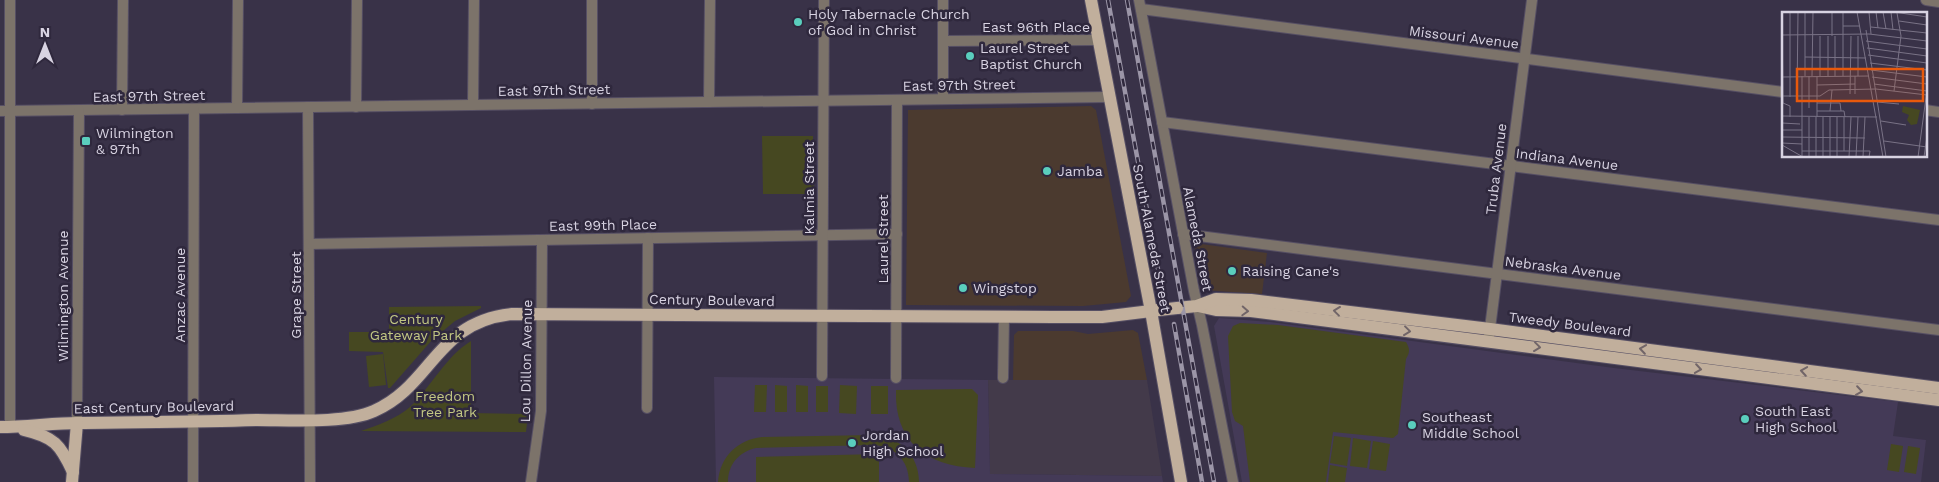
<svg xmlns="http://www.w3.org/2000/svg" width="1939" height="482" font-family="'Work Sans',sans-serif">
  <rect width="100%" height="100%" fill="#393248"/>
  <g fill="#4b3a2f">
    <polygon points="1091,106 1096,110 1131,296 1126,302 1083,306 906,305 908,110"/>
    <polygon points="1194,243 1267,253 1262,294 1203,290"/>
    <polygon points="1133,330 1138,333 1147,380 1013,380 1014,335 1018,331 1073,331 1088,334"/>
  </g>
  <polygon fill="#433a4a" points="988,380 1147,380 1162,476 990,474"/>
  <g fill="#443a57">
    <polygon points="1219,318 1270,322 1614,368 1898,402 1893,436 1926,440 1921,482 1242,482 1214,326"/>
    <polygon points="714,377 988,380 990,474 1162,476 1163,482 716,482"/>
  </g>
  <g fill="#464821">
    <polygon points="762,136 813,136 814,194 763,194"/>
    <polygon points="481,306 481,308 455,321 432,340 390,388 388,388 383,352 349,351 349,332 389,332 389,307"/>
    <path d="M1240 323 1278 325 1406 342C1410 349 1410 352 1406 359L1398 434 1393 438 1333 432 1326 482H1250L1243 426 1235 421 1232 412 1228 336 1233 326Z"/>
    <path d="M471 341V413L528 414 526 432 361 431C378 425 396 419 410 407 432 386 445 357 471 341Z"/>
    <polygon points="383,354 386,385 369,387 366,356"/>
    <polygon points="755,385 767,385 766,412 754,412"/>
    <polygon points="775,385 787,386 787,412 775,412"/>
    <polygon points="796,385 808,386 808,412 796,412"/>
    <polygon points="840,385 857,386 856,414 839,413"/>
    <rect x="816" y="386" width="12" height="26"/>
    <rect x="871" y="386" width="17" height="28"/>
    <path d="M972 389 978 395 975 468C927 466 894 442 896 390Z"/>
    <path d="M873 435C899 436 919 455 919 482H909C909 460 894 446 873 445L756 448C739 452 728 464 728 482H718C720 457 737 440 762 437Z"/>
    <polygon points="1334,436 1351,438 1347,466 1330,463"/>
    <polygon points="1353,438 1371,441 1367,468 1350,466"/>
    <polygon points="1373,441 1390,444 1386,471 1369,469"/>
    <polygon points="1891,444 1903,446 1899,472 1887,470"/>
    <polygon points="1908,446 1920,448 1916,474 1904,472"/>
    <polygon points="879,454 879,482 756,482 756,457"/>
    <polygon points="1330,465 1347,468 1345,482 1328,482"/>
  </g>
  <g fill="none" stroke-linecap="round" stroke-linejoin="round">
    <defs>
      <g id="minor">
        <polyline points="1139,0 1194,291 1202,325 1233,482"/>
        <polyline points="1926,0 1939,2"/>
        <polyline points="1141,9 1783,92"/>
        <polyline points="943,41 1099,40"/>
        <polyline points="943,99 943,0"/>
        <polyline points="709,102 710,0"/>
        <polyline points="592,104 592,0"/>
        <polyline points="473,105 474,0"/>
        <polyline points="308,107 310,482"/>
        <polyline points="356,107 357,0"/>
        <polyline points="237,108 238,0"/>
        <polyline points="122,110 123,0"/>
        <polyline points="1925,110 1939,112"/>
        <polyline points="0,111 1109,97"/>
        <polyline points="1162,122 1939,220"/>
        <polyline points="1183,234 1939,330"/>
        <polyline points="309,244 897,234"/>
        <polyline points="1489,336 1532,0"/>
        <polyline points="822,376 824,0"/>
        <polyline points="896,378 897,100"/>
        <polyline points="1003,378 1004,317"/>
        <polyline points="647,408 648,238"/>
        <polyline points="77,423 79,110"/>
        <polyline points="10,427 10,0"/>
        <polyline points="193,482 194,109"/>
        <polyline points="531,482 541,411 542,240"/>
      </g>
      <g id="major">
        <polyline points="1091,0 1151,311 1181,482"/>
        <polyline points="1198,306 1216,310 1251,311 1939,400"/>
        <polyline points="1177,308 1197,306 1216,299 1251,300 1490,329 1939,388"/>
        <path d="M0 427C27 427 53 423 79 423 139 422 198 422 257 420 289 420 345 424 374 411 433 385 435 322 512 314L1053 317H1102L1159 310"/>
        <path d="M24 430C54 437 60 444 73 472"/>
        <polyline points="72,482 77,423"/>
      </g>
    </defs>
    <use href="#minor" stroke="#564f64" stroke-width="12"/>
    <use href="#major" stroke="#564f64" stroke-width="14"/>
    <use href="#minor" stroke="#7c736a" stroke-width="10"/>
    <use href="#major" stroke="#c1af9c" stroke-width="12"/>
    <defs>
      <g id="rail">
        <polyline points="1108,0 1162,291"/>
        <polyline points="1127,0 1214,482"/>
        <polyline points="1174,324 1202,482"/>
      </g>
    </defs>
    <use href="#rail" stroke="#9b95a7" stroke-width="4.5"/>
    <use href="#rail" stroke="#2f283d" stroke-width="2.5" stroke-dasharray="8" stroke-linecap="butt"/>
    <defs>
      <polyline id="major-bridge" points="1159,310 1177,308"/>
    </defs>
    <use href="#major-bridge" stroke="#564f64" stroke-width="14" stroke-linecap="butt"/>
    <use href="#major-bridge" stroke="#c1af9c" stroke-width="12"/>
  </g>
  <defs><path id="oneway-chevron" d="M-2-3.5L2.5 0L-2 3.5" fill="none" stroke-width="1.6" stroke-linecap="round" stroke-linejoin="round" transform="scale(1.25)"/></defs>
  <g stroke="#716568">
    <use href="#oneway-chevron" transform="translate(1245 311) rotate(3)"/>
    <use href="#oneway-chevron" transform="translate(1337 311) rotate(-173)"/>
    <use href="#oneway-chevron" transform="translate(1407 331) rotate(7)"/>
    <use href="#oneway-chevron" transform="translate(1537 347) rotate(7)"/>
    <use href="#oneway-chevron" transform="translate(1643 349) rotate(-172)"/>
    <use href="#oneway-chevron" transform="translate(1698 369) rotate(8)"/>
    <use href="#oneway-chevron" transform="translate(1804 371) rotate(-171)"/>
    <use href="#oneway-chevron" transform="translate(1859 391) rotate(8)"/>
  </g>
  <g fill="#5acebd" stroke="#2f283d" stroke-width="2">
    <circle cx="798" cy="22" r="5"/>
    <circle cx="970" cy="56" r="5"/>
    <rect x="81" y="136" width="10" height="10" rx="2.5"/>
    <circle cx="1047" cy="171" r="5"/>
    <circle cx="1232" cy="271" r="5"/>
    <circle cx="963" cy="288" r="5"/>
    <circle cx="1745" cy="419" r="5"/>
    <circle cx="1412" cy="425" r="5"/>
    <circle cx="852" cy="443" r="5"/>
  </g>
  <g text-anchor="middle" stroke-width="5" stroke-linejoin="round" paint-order="stroke">
    <g font-size="14" fill="#d8d3e2" stroke="#2f283d" text-anchor="start">
      <text x="808" y="19">Holy Tabernacle Church<tspan x="808" dy="16">of God in Christ</tspan></text>
      <text x="980" y="53">Laurel Street<tspan x="980" dy="16">Baptist Church</tspan></text>
      <text x="96" y="138">Wilmington<tspan x="96" dy="16">&amp; 97th</tspan></text>
      <text x="1057" y="176">Jamba</text>
      <text x="1242" y="276">Raising Cane's</text>
      <text x="973" y="293">Wingstop</text>
      <text x="1755" y="416">South East<tspan x="1755" dy="16">High School</tspan></text>
      <text x="1422" y="422">Southeast<tspan x="1422" dy="16">Middle School</tspan></text>
      <text x="862" y="440">Jordan<tspan x="862" dy="16">High School</tspan></text>
    </g>
    <g font-size="14" fill="#d8d3e2" stroke="#2f283d">
      <text x="1036" y="32">East 96th Place</text>
      <text transform="translate(1464 37) rotate(7)" y="5">Missouri Avenue</text>
      <text transform="translate(959 85) rotate(-1)" y="5">East 97th Street</text>
      <text transform="translate(554 90) rotate(-1)" y="5">East 97th Street</text>
      <text transform="translate(149 96) rotate(-1)" y="5">East 97th Street</text>
      <text transform="translate(1567 159) rotate(7)" y="5">Indiana Avenue</text>
      <text transform="translate(1496 169) rotate(-83)" y="5">Truba Avenue</text>
      <text transform="translate(809 188) rotate(-90)" y="5">Kalmia Street</text>
      <text transform="translate(603 225) rotate(-1)" y="5">East 99th Place</text>
      <text transform="translate(1152 238) rotate(79)" y="5">South Alameda Street</text>
      <text transform="translate(883 239) rotate(-90)" y="5">Laurel Street</text>
      <text transform="translate(1198 239) rotate(79)" y="5">Alameda Street</text>
      <text transform="translate(1563 268) rotate(7)" y="5">Nebraska Avenue</text>
      <text transform="translate(180 295) rotate(-90)" y="5">Anzac Avenue</text>
      <text transform="translate(296 295) rotate(-90)" y="5">Grape Street</text>
      <text transform="translate(63 296) rotate(-90)" y="5">Wilmington Avenue</text>
      <text transform="translate(712 300) rotate(1)" y="5">Century Boulevard</text>
      <text transform="translate(1570 324) rotate(7)" y="5">Tweedy Boulevard</text>
      <text transform="translate(526 361) rotate(-89)" y="5">Lou Dillon Avenue</text>
      <text transform="translate(154 407) rotate(-1)" y="5">East Century Boulevard</text>
    </g>
    <g font-size="14" fill="#c2c783" stroke="#2f283d">
      <text x="416" y="324">Century<tspan x="416" dy="16">Gateway Park</tspan></text>
      <text x="445" y="401">Freedom<tspan x="445" dy="16">Tree Park</tspan></text>
    </g>
  </g>
  <g transform="translate(1782 12)">
    <rect width="145" height="145" fill="#393248"/>
    <path d="M121 94 138 98 135 112 129 113 125 108 127 103 120 100Z" fill="#464821"/>
    <path fill="none" stroke="#797286" stroke-width="1" d="M0 0 1 91 8 94V105M75 0 101 145M87 0 89 22M94 0 96 16M101 0 104 17M109 0 111 18M112 0 145 5M117 9 145 13M61 14H78M89 15 145 21M84 18 104 145M0 23 87 22 145 29M8 23V0M50 24V0M84 29 145 37M85 36 145 44M86 43 145 51M23 45 84 46M88 51 145 58M89 58 145 65M23 64V0M30 64 31 0M35 64V105M38 64V24M46 64V24M53 64V24M61 64V0M76 64V24M0 65 87 64M90 65 145 72M92 72 145 79M35 73 73 72M112 79 119 24 115 1M68 82 69 24M73 82V64M0 84H38L47 78 94 77 145 83M8 85V23M15 85 16 0M20 85V64M95 90 117 92M35 91H58L59 99M27 96V64M35 99H62L63 105M48 99 50 78M0 104 95 105M62 105V139M99 109 124 113M0 111 18 112M0 118H20M0 125 83 126M102 129 145 135M0 131 20 132M0 133 21 145M20 139H88L87 145M20 145V85M27 145V105M34 145V105M41 145V105M48 145V105M55 145V105M67 145 69 105M74 145 76 105M81 145 83 105M136 145 145 78M142 145 145 124"/>
    <path fill="#e8590c" fill-opacity="0.15" stroke="#e8590c" stroke-width="2.5" d="M15 57H141V89H15Z"/>
    <rect width="145" height="145" fill="none" stroke="#d8d3e2" stroke-width="2.5"/>
  </g>
  <g transform="translate(45 45)" stroke="#2f283d" stroke-width="4" paint-order="stroke">
  <path d="M0-4L9 19L0 12L-9 19Z" fill="#d8d3e2"/>
  <text y="-8" font-size="14" font-weight="bold" text-anchor="middle" fill="#d8d3e2">N</text>
  </g>
</svg>
